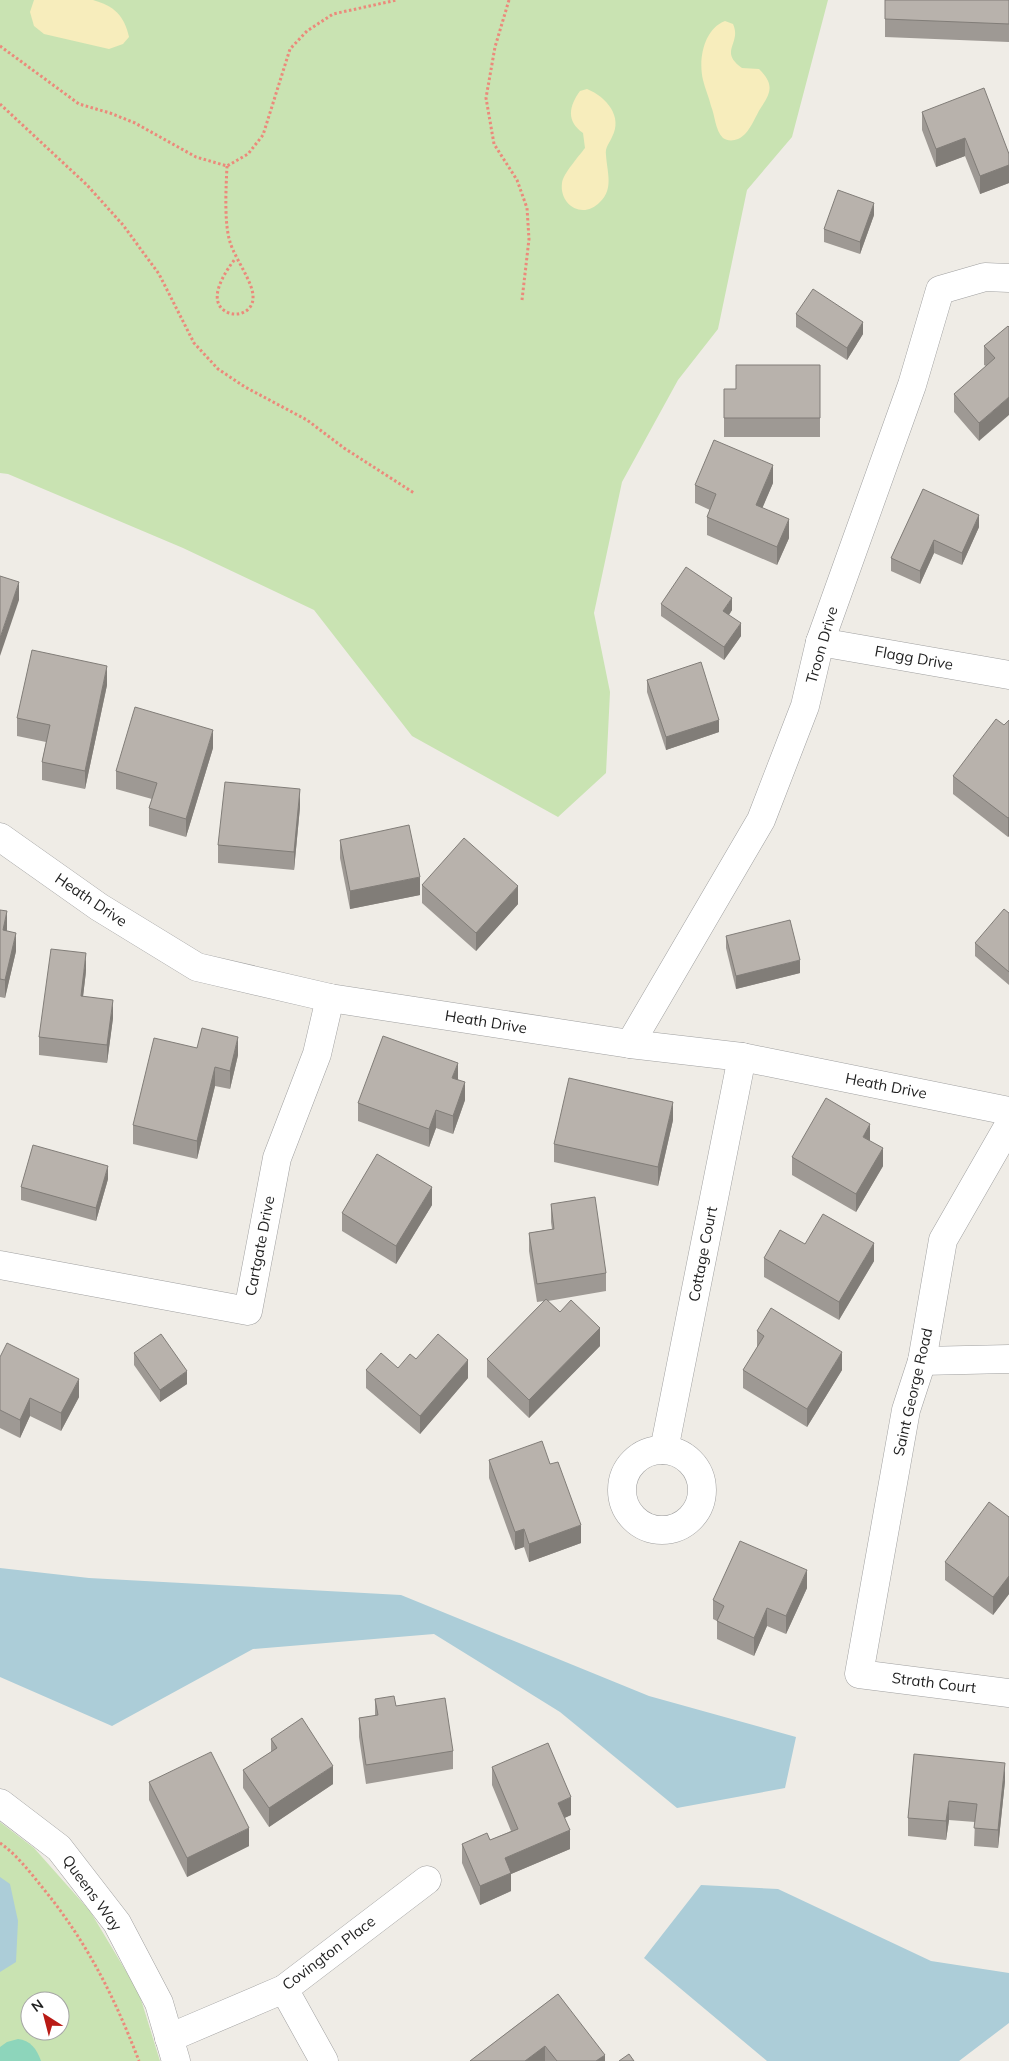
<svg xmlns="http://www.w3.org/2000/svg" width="1009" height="2061" font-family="Mulish,sans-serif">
  <rect width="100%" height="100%" fill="#efece6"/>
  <g fill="#c9e3b2" fill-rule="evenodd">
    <polygon points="0,0 828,0 792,137 747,190 718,329 678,380 622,482 594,613 610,692 606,773 558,817 412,736 314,610 183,548 8,474 0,473"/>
    <path d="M0 1822 34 1848 90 1911 139 1993 160 2061H0ZM30 2001H60V2031H30Z"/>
  </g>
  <g fill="#f7edbc">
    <path d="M34 0H93C114 6 124 15 129 37L123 44 109 49 44 34 34 26 30 12Z"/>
    <path d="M725 21 733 24C742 44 718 51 742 68L759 69C772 82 773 90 762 106 755 116 750 134 738 139 733 141 727 141 723 138 715 130 715 115 711 106 709 97 705 89 703 80 698 59 704 29 725 21Z"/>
    <path d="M587 89C607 97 623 117 612 137 609 144 605 147 606 155 607 172 614 189 600 202 583 220 559 205 562 183 563 174 579 156 585 148L583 133C566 121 569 106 580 91Z"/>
  </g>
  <path fill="#8dd5bb" d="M18 2039C30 2040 37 2049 41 2061H0V2047L7 2042Z"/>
  <g fill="#accdd8">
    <polygon points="0,1568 89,1578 401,1595 649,1696 796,1737 785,1788 677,1808 560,1712 434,1634 253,1649 112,1726 0,1677"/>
    <polygon points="0,1877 10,1884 18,1921 16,1962 0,1972"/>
    <polygon points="701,1885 778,1889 931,1961 1009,1973 1009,2023 959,2061 767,2061 644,1958"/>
  </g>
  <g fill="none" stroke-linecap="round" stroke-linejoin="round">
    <defs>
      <g id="street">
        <polyline points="820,642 1009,675"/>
        <polyline points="0,837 99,907 197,967 330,998 630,1044 742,1057 1009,1111"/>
        <polyline points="630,1044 761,820 805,706 820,642 912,385 940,290 985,277 1009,278"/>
        <polyline points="1009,1125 943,1240 922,1361 906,1410 859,1674 1009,1693"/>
        <polyline points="0,1265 248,1311 277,1158 317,1054 330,998"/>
        <polyline points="922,1361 1009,1359"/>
        <polyline points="664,1450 742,1057"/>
        <circle cx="662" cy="1490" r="40"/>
        <polyline points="0,1803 59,1848 117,1923 159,2003 176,2061"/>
        <polyline points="284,1989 324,2061"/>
        <polyline points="169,2038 284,1989 427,1880"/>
      </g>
    </defs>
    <use href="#street" stroke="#a0a0a0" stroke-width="29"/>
    <g stroke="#eb8a7b" stroke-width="3" stroke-dasharray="2.5 2.5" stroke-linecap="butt">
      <polyline points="509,0 495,47 486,98 494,144 517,180 527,208 529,239 522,300"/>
      <polyline points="0,46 79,104 110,113 135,123 196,157 227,166 248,154 263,135 290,49 307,31 333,14 397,0"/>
      <polyline points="0,104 87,185 123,225 159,274 194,343 218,369 245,387 307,420 344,448 414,493"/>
      <path d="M227 166C226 188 224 223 230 242 235 259 254 283 253 298 253 310 240 317 229 313 204 303 225 272 235 259"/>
      <path d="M0 1843C17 1855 29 1871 42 1887 87 1942 114 1996 139 2061"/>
    </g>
    <use href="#street" stroke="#fff" stroke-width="28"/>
  </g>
  <g fill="#9e9994">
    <polygon points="1009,0 1009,42 885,37 885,19"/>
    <polygon points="922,112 1009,154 1009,183 980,194 965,156 936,167 922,130"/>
    <polygon points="874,215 860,254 824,242 824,229"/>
    <polygon points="796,314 863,334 847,360 796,327"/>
    <polygon points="1008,326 979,441 954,412 954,394 986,366 984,365 984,346"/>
    <polygon points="820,365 820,437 724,437 724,389 736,389"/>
    <polygon points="773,483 762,508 789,538 777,565 707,535 707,517 710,510 695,503 695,485"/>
    <polygon points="923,489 979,527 962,565 934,553 920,584 891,571 891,558"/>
    <polygon points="661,604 732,610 729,615 741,636 724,660 661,616"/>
    <polygon points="647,680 719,732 666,750 647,692"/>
    <polygon points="107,685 85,789 42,780 42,762 46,742 17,736 17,718"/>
    <polygon points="1009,720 1009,836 1008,837 953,794 953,776"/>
    <polygon points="213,748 186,837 149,826 149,808 152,799 116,789 116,771"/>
    <polygon points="300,807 294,870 218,863 218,845"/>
    <polygon points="340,840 420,895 350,909 340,858"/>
    <polygon points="422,885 518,904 476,951 422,903"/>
    <polygon points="0,910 7,929 7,931 16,951 5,998 0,997"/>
    <polygon points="1009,913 1009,985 975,956 975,943"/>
    <polygon points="726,936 800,973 736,989 726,948"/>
    <polygon points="86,971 83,996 113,1018 107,1063 39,1055 39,1037"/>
    <polygon points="197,1048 238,1055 230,1089 215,1086 197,1159 133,1144 133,1125"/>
    <polygon points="458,1079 465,1100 453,1134 436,1128 429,1147 358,1121 358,1103"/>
    <polygon points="673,1120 658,1186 554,1162 554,1144"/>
    <polygon points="870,1141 883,1166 856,1212 792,1175 792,1157"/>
    <polygon points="108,1179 96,1221 21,1200 21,1187"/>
    <polygon points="551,1204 606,1273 606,1291 548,1301 560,1312 600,1346 529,1418 487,1377 487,1359 544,1301 537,1302 529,1251 529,1233 552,1229 551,1222"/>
    <polygon points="432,1205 396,1264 342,1231 342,1213"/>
    <polygon points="764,1258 874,1261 839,1320 764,1277"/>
    <polygon points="757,1331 842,1370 807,1427 743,1388 743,1370 757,1348"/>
    <polygon points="134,1353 187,1384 160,1402 134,1365"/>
    <polygon points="0,1357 79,1397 61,1431 30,1416 20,1438 0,1428"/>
    <polygon points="416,1359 468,1378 420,1434 366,1388 366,1370 398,1368"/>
    <polygon points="489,1460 581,1543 529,1562 524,1547 515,1550 489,1478"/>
    <polygon points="1009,1517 1009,1594 993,1615 945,1580 945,1562"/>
    <polygon points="807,1588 786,1634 767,1626 754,1656 717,1639 717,1621 713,1619 713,1600"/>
    <polygon points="375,1699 396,1706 453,1751 453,1769 366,1784 359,1737 359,1718 375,1716"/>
    <polygon points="271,1739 333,1784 269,1827 243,1788 243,1770 271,1752"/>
    <polygon points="914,1754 1005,1781 998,1848 974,1846 975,1822 949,1820 946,1840 908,1836 908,1818"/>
    <polygon points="492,1767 571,1815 564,1818 570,1849 511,1874 511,1891 480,1905 462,1863 462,1844 490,1840 511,1831 492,1785"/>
    <polygon points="149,1782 249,1846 187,1877 149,1800"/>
    <polygon points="558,1994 605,2061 470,2061"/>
  </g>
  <g fill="#817d78">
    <polygon points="965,138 965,156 936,167 936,149"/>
    <polygon points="1009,165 1009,183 980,194 980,176"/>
    <polygon points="874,203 874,215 860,254 860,242"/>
    <polygon points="863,322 863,334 847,360 847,348"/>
    <polygon points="1009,397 1009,415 979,441 979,423"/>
    <polygon points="773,465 773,483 756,523 756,505"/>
    <polygon points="979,515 979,527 962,565 962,553"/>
    <polygon points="789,519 789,538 777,565 777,547"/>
    <polygon points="934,540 934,553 920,584 920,571"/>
    <polygon points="19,582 19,600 0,656 0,638"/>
    <polygon points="732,598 732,610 723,624 723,611"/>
    <polygon points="741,623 741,636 724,660 724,647"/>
    <polygon points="107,666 107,685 85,789 85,771"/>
    <polygon points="719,720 719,732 666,750 666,737"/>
    <polygon points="213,730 213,748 186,837 186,819"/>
    <polygon points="300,789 300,807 294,870 294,852"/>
    <polygon points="1009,817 1009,836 1008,837 1008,818"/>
    <polygon points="420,877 420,895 350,909 350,891"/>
    <polygon points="518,886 518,904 476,951 476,933"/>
    <polygon points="7,911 7,929 3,949 3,930"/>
    <polygon points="16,933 16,951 5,998 5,980"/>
    <polygon points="86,953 86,971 81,1014 81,996"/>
    <polygon points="800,960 800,973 736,989 736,976"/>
    <polygon points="113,1000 113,1018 107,1063 107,1045"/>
    <polygon points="238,1037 238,1055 230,1089 230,1071"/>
    <polygon points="458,1063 458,1081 452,1078"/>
    <polygon points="215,1067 215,1086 197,1159 197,1141"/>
    <polygon points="465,1082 465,1100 453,1134 453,1116"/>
    <polygon points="673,1102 673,1120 658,1186 658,1167"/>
    <polygon points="436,1110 436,1128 429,1147 429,1129"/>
    <polygon points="870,1124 870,1142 863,1137"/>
    <polygon points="883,1148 883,1166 856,1212 856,1194"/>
    <polygon points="108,1166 108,1179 96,1221 96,1208"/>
    <polygon points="432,1187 432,1205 396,1264 396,1246"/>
    <polygon points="874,1243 874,1261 839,1320 839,1302"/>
    <polygon points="600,1328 600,1346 529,1418 529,1400"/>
    <polygon points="842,1352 842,1370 807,1427 807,1409"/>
    <polygon points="468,1360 468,1378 420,1434 420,1416"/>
    <polygon points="187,1371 187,1384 160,1402 160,1390"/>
    <polygon points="79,1379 79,1397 61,1431 61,1413"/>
    <polygon points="30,1398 30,1416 20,1438 20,1420"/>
    <polygon points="581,1525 581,1543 529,1562 529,1544"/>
    <polygon points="524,1529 524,1547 515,1550 515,1532"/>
    <polygon points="807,1570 807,1588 786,1634 786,1616"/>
    <polygon points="1009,1576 1009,1594 993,1615 993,1597"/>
    <polygon points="767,1608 767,1626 754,1656 754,1638"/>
    <polygon points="1005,1763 1005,1781 998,1848 998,1830"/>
    <polygon points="333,1766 333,1784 269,1827 269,1808"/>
    <polygon points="571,1797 571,1815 558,1821 558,1803"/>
    <polygon points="949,1801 949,1820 946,1840 946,1821"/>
    <polygon points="249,1828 249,1846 187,1877 187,1858"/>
    <polygon points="570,1830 570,1849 511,1874 511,1891 480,1905 480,1886 505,1858"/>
    <polygon points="545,2046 545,2061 525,2061"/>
    <polygon points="605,2055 605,2061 596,2061"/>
  </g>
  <g fill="#b8b2ac" stroke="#817d78">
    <polygon points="885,0 1009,0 1009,24 885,19"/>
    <polygon points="984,88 1009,154 1009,165 980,176 965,138 936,149 922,112"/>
    <polygon points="838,190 874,203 860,242 824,229"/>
    <polygon points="813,289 863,322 847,348 796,314"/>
    <polygon points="1008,326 1009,327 1009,397 979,423 954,394 995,358 984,346"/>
    <polygon points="736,365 820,365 820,418 724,418 724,389 736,389"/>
    <polygon points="714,440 773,465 756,505 789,519 777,547 707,517 716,494 695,485"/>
    <polygon points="923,489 979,515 962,553 934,540 920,571 891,558"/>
    <polygon points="686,567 732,598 723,611 741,623 724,647 661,604"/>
    <polygon points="0,576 19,582 0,638"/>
    <polygon points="32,650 107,666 85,771 42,762 50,725 17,718"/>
    <polygon points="701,662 719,720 666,737 647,680"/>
    <polygon points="135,707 213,730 186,819 149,808 157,783 116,771"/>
    <polygon points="996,719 1004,725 1009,720 1009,817 1008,818 953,776"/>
    <polygon points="225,782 300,789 294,852 218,845"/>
    <polygon points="409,825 420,877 350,891 340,840"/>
    <polygon points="464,838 518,886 476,933 422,885"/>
    <polygon points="1004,909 1009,913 1009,972 975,943"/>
    <polygon points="0,910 7,911 3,930 16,933 5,980 0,979"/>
    <polygon points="790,920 800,960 736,976 726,936"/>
    <polygon points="51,949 86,953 81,996 113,1000 107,1045 39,1037"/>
    <polygon points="202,1028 238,1037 230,1071 215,1067 197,1141 133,1125 154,1038 197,1048"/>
    <polygon points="383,1036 458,1063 452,1078 465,1082 453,1116 436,1110 429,1129 358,1103"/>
    <polygon points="569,1078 673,1102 658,1167 554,1144"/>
    <polygon points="826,1098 870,1124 863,1137 883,1148 856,1194 792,1157"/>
    <polygon points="33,1145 108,1166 96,1208 21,1187"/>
    <polygon points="377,1154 432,1187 396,1246 342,1213"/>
    <polygon points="595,1197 606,1273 537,1284 529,1233 554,1229 551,1204"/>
    <polygon points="823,1214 874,1243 839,1302 764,1258 780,1230 805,1244"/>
    <polygon points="546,1299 560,1312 571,1300 600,1328 529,1400 487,1359"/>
    <polygon points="771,1308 842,1352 807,1409 743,1370 764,1336 757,1331"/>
    <polygon points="161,1334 187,1371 160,1390 134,1353"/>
    <polygon points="438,1334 468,1360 420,1416 366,1370 381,1353 398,1368 410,1354 416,1359"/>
    <polygon points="7,1343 79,1379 61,1413 30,1398 20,1420 0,1410 0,1357"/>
    <polygon points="542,1441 550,1464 558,1462 581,1525 529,1544 524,1529 515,1532 489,1460"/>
    <polygon points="989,1502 1009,1517 1009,1576 993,1597 945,1562"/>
    <polygon points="740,1541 807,1570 786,1616 767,1608 754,1638 717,1621 724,1606 713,1600"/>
    <polygon points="394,1696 396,1706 445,1698 453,1751 366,1765 359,1718 378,1715 375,1699"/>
    <polygon points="302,1718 333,1766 269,1808 243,1770 277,1748 271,1739"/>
    <polygon points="548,1743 571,1797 558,1803 570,1830 505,1858 511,1873 480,1886 462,1844 487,1833 490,1840 518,1829 492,1767"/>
    <polygon points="211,1752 249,1828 187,1858 149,1782"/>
    <polygon points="914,1754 1005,1763 998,1830 974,1828 977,1804 949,1801 946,1821 908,1818"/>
    <polygon points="558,1994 605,2055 596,2061 557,2061 545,2046 525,2061 470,2061"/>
    <polygon points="629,2054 634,2061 619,2061"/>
  </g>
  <g text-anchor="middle" stroke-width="4" stroke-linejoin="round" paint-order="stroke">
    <g font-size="15" fill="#1f1f1f" stroke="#fff">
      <text transform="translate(822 645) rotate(-74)" y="5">Troon Drive</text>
      <text transform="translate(914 658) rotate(10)" y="5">Flagg Drive</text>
      <text transform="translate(91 900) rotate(34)" y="5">Heath Drive</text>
      <text transform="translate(486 1022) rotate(9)" y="5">Heath Drive</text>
      <text transform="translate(886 1086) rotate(11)" y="5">Heath Drive</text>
      <text transform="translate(260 1246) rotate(-79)" y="5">Cartgate Drive</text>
      <text transform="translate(703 1254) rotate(-79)" y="5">Cottage Court</text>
      <text transform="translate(913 1392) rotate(-77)" y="5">Saint George Road</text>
      <text transform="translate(934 1683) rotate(7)" y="5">Strath Court</text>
      <text transform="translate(92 1893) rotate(54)" y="5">Queens Way</text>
      <text transform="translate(329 1953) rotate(-37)" y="5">Covington Place</text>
    </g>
  </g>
  <g transform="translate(45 2016) rotate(324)"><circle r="24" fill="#ffffff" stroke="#a5a5a5"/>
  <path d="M0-4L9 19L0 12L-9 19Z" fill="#b91a15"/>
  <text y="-8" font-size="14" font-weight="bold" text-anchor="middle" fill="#1f1f1f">N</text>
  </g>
</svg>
